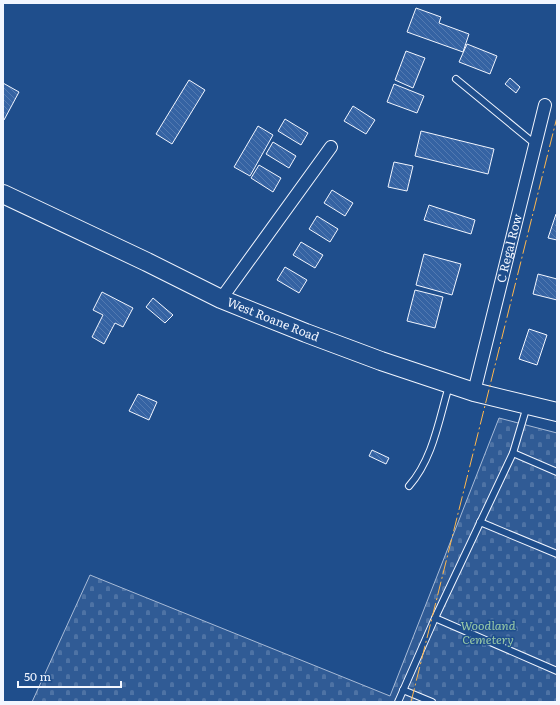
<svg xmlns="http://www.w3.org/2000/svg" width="560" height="705" font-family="Literata,serif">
  <defs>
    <pattern id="cemetery-stones" width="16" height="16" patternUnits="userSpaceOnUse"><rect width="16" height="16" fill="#305b95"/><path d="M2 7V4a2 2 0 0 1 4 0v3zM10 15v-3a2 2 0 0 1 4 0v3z" fill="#4e73a5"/></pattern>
    <pattern id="building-back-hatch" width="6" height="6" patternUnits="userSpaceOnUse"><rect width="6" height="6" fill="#3563a3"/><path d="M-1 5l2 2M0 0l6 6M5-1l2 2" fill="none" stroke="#537ab1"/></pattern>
  </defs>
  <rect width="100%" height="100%" fill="#1f4e8c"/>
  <polygon fill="url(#cemetery-stones)" stroke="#a8bbd7" points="499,418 557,433 557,702 32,702 90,575 390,696"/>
  <g fill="url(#building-back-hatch)" stroke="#f2f6ff">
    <polygon points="416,8 441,17 439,23 469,34 463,52 407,32"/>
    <polygon points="467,44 497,56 490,74 459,62"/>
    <polygon points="406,51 425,58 413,88 395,80"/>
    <polygon points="510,78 520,87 516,93 505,84"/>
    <polygon points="189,80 205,90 172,144 156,134"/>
    <polygon points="3,83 19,92 4,120 3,119"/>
    <polygon points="394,84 424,96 417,113 387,102"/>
    <polygon points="353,106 375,120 366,134 344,121"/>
    <polygon points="285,119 308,133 301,145 278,131"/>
    <polygon points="258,126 273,135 250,176 234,167"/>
    <polygon points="421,131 494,149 488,174 415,156"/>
    <polygon points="273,142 296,156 289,168 266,154"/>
    <polygon points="394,162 413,166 407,191 388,187"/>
    <polygon points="259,165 281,178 273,192 251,178"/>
    <polygon points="332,190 353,203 345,216 324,203"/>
    <polygon points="429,205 475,220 471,234 424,220"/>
    <polygon points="556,214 557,214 557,240 548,238"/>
    <polygon points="317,216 338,229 330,242 309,229"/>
    <polygon points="301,242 323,255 315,268 293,255"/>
    <polygon points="424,254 461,264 452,295 416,285"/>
    <polygon points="285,267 307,280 299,293 277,280"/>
    <polygon points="538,274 557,279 557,300 533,294"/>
    <polygon points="415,290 443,297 435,328 407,321"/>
    <polygon points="102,292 133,308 123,327 115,323 104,344 92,337 103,315 93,310"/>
    <polygon points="153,298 173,315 165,323 146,307"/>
    <polygon points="529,329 547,335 537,365 519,359"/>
    <polygon points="138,394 157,402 149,420 129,411"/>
    <polygon points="372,450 389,458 386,464 369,456"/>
  </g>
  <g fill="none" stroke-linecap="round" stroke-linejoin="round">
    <defs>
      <g id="lane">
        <polyline points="456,79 535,144"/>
        <polyline points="513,453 557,472"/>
        <path d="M409 486C433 459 439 419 449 386"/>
        <polyline points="480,522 557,554"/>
        <polyline points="435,618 557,671"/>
        <polyline points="403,690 432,702"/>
        <polyline points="398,702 435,618 513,453 527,406"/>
      </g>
      <g id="street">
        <polyline points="221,299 331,147"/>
        <path id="s1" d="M474 392 545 105"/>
      </g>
      <g id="secondary">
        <path id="s2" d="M3 194 147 262 221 299 306 333 381 361 474 392 557 412"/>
      </g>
    </defs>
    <use href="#lane" stroke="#f2f6ff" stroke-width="8"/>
    <use href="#street" stroke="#f2f6ff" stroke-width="14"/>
    <use href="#secondary" stroke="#f2f6ff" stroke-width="20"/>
    <use href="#lane" stroke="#1f4e8c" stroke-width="6"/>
    <use href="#street" stroke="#1f4e8c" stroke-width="12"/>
    <use href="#secondary" stroke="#1f4e8c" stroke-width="18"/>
    <polyline stroke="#ffb74d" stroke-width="1" stroke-dasharray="14 3 2 3" stroke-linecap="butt" points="411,702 557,117"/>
  </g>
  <g text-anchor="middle" stroke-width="3" stroke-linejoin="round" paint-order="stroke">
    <g font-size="12" fill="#f2f6ff" stroke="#1f4e8c">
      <text dy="4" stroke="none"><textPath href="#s1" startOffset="148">C Regal Row</textPath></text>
      <text dy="4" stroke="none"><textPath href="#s2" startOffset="298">West Roane Road</textPath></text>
    </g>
    <g font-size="12" font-style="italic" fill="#97c8a6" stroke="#1f4e8c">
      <text x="488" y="630">Woodland<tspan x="488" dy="14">Cemetery</tspan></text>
    </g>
  </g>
  <rect width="560" height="705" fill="none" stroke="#f2f6ff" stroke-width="8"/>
  <path d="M18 681v6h103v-6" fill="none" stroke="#f2f6ff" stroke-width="2"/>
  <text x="24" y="681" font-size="12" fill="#f2f6ff" stroke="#1f4e8c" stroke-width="3" paint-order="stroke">50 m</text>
</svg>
